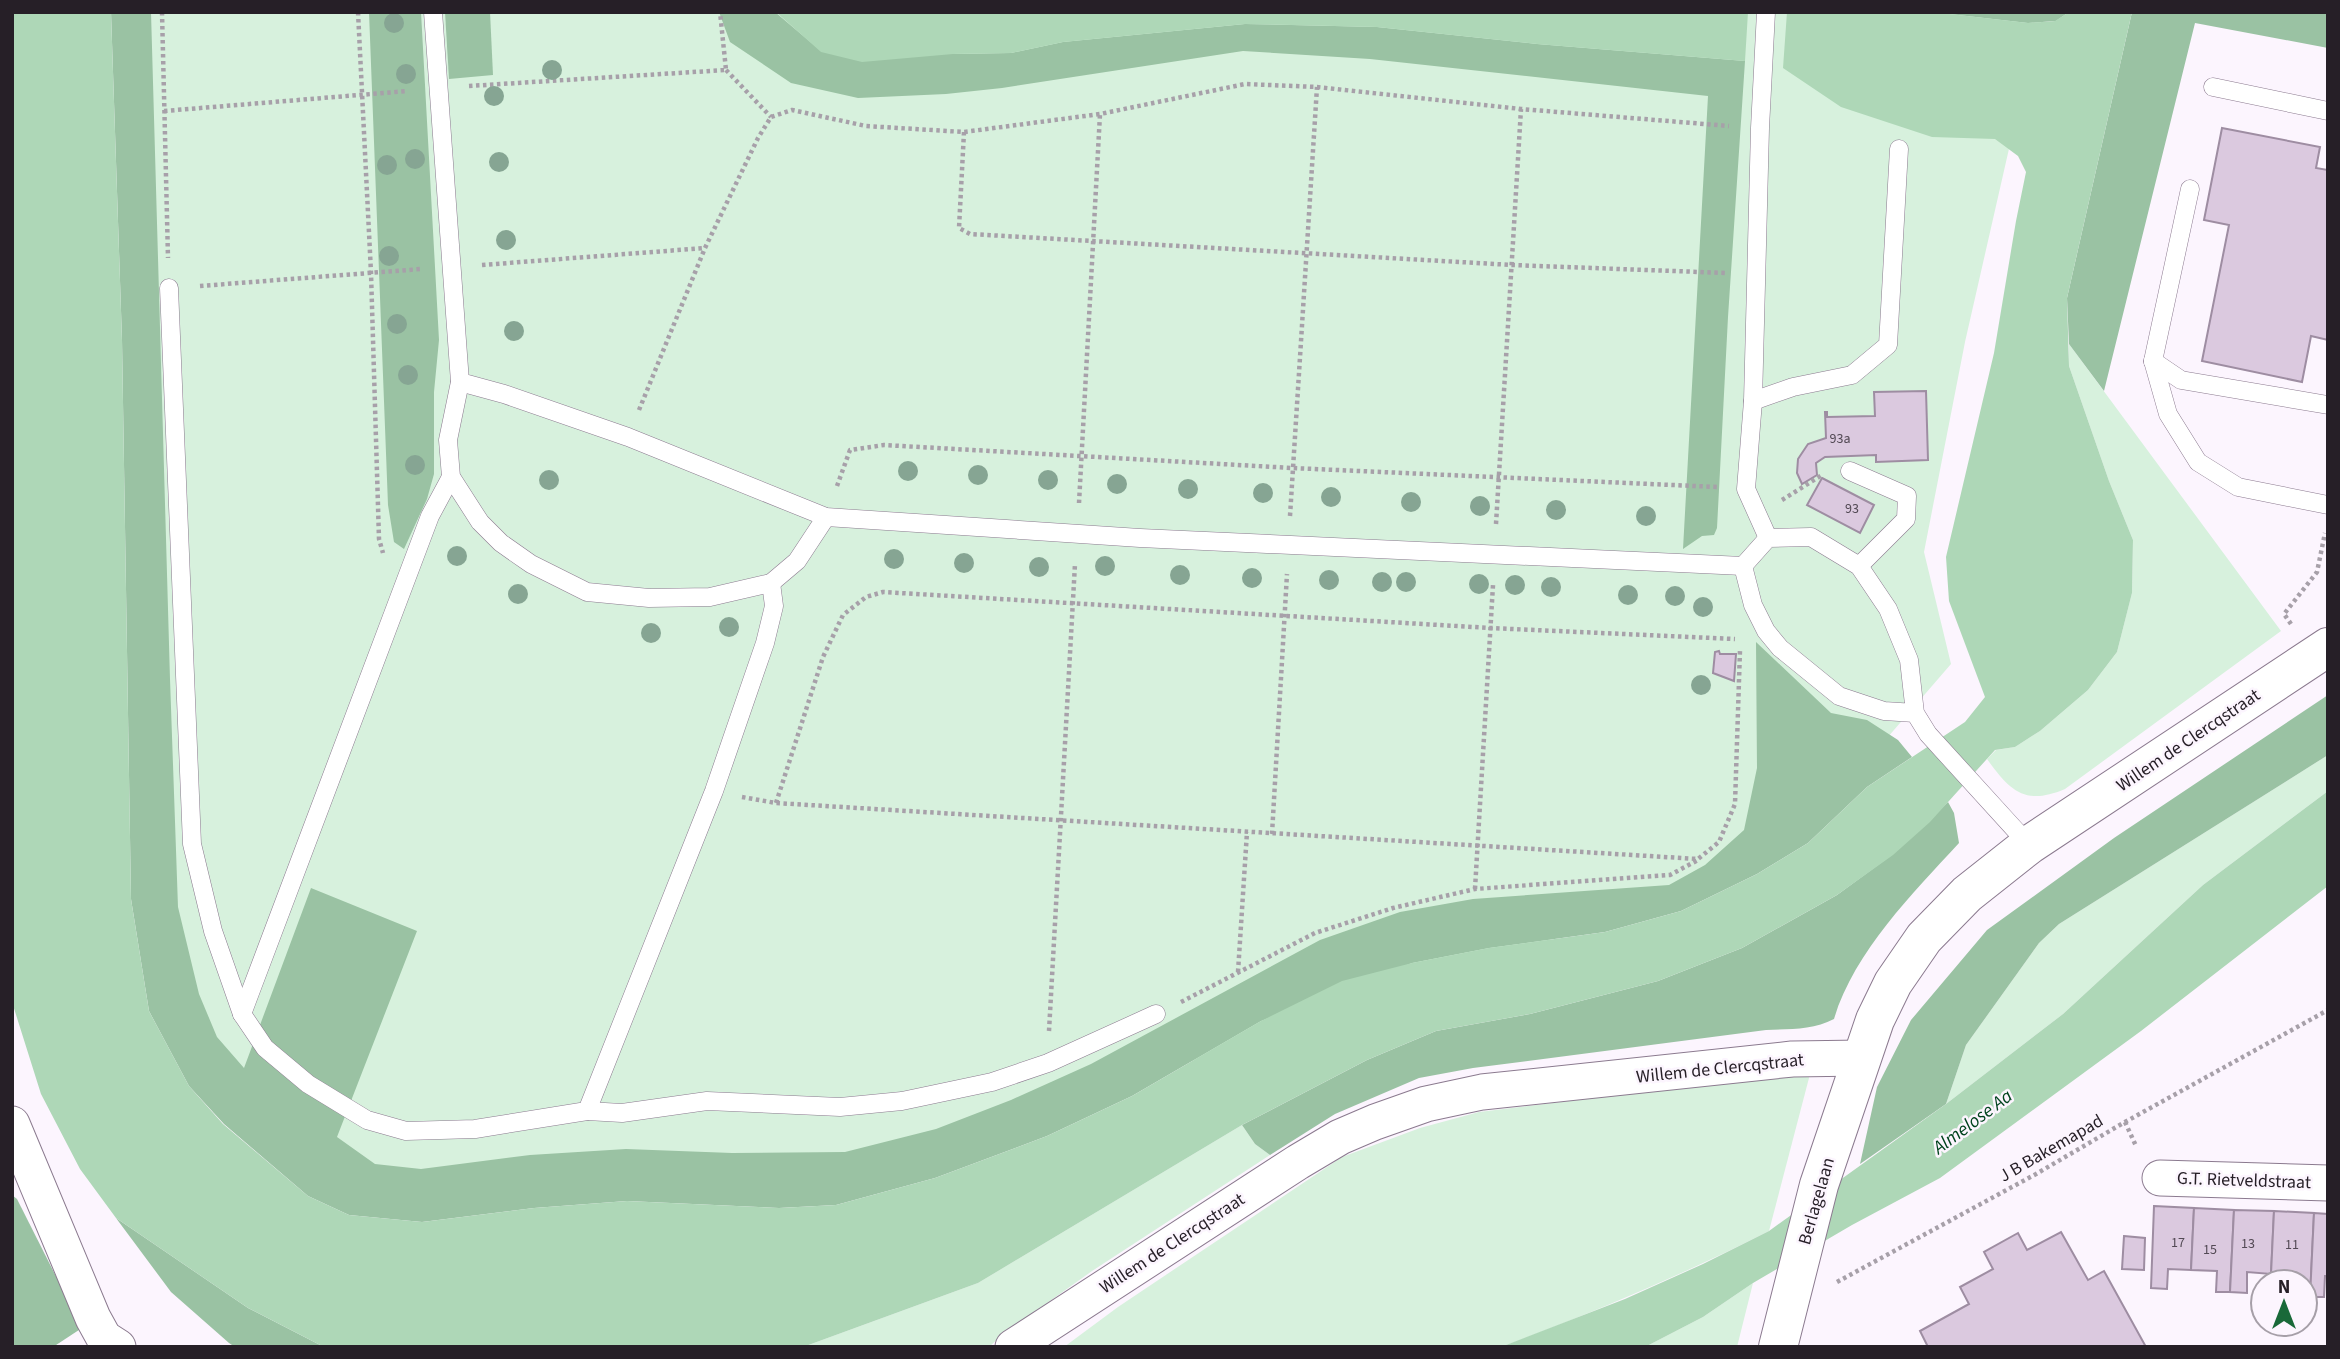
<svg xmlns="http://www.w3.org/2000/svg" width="2340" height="1359" font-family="'Source Sans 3',sans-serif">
  <rect width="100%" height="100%" fill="#fcf5fe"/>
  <g fill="#d7f1dd">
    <polygon points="129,12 2043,12 2016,118 1965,342 1924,552 1951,664 1862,767 1667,900 888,1164 444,1198 275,1143 159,938"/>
    <path d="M2069 344 2281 631 2065 789C2025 806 2010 791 1987 759L1996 750 2015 747 2040 731 2088 690 2117 652 2132 593 2133 540 2109 481 2069 366Z"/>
    <polygon points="2328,755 2328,791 2203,885 2063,1014 1946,1104 1966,1045 2039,943 2059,924"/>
    <path d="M1808 1072 1809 1078 1769 1231C1682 1275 1593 1313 1501 1347H1064L1118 1307 1342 1157 1420 1128 1479 1112Z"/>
    <polygon points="1242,1125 1255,1144 1270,1155 1092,1271 1001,1336 989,1347 803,1347 978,1283"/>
    <polygon points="1753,1283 1737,1347 1645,1347 1703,1317"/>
  </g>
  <g fill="#9ac2a3">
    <polygon points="111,12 151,12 170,679 178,907 199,994 217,1037 244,1068 311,888 417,931 337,1137 375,1164 421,1169 530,1155 626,1149 732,1153 845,1152 936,1129 1011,1100 1091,1064 1320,940 1400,912 1473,899 1669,885 1705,865 1744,830 1757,768 1756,642 1831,713 1867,720 1898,740 1912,757 1867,787 1808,843 1757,874 1681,911 1605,932 1489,948 1412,963 1261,1021 1132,1096 1047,1136 935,1178 836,1205 779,1208 627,1201 534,1208 422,1222 349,1215 308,1196 224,1124 189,1086 149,1011 131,899 122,340"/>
    <polygon points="369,12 421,12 439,340 434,392 434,474 427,499 404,549 394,542 388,505"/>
    <polygon points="445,12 490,12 493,75 449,79"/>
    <polygon points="719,12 775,12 821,51 953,54 1011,53 1063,42 1245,24 1377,27 1537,44 1745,61 1728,317 1717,528 1714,535 1702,536 1683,549 1708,96 1370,59 1243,51 1002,88 946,94 858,98 791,83 730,42"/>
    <polygon points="1932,12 2069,12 2056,21 2028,23"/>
    <polygon points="2132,12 2328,12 2328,48 2195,23 2104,391 2069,344 2067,298"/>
    <polygon points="2328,695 2328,755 2059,924 2039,943 1966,1045 1946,1104 1860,1164 1877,1087 1911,1020 1987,930 2114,838"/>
    <path d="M1948 802 1954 813 1959 843C1913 893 1854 952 1834 1019 1813 1030 1790 1029 1766 1030L1473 1068 1419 1078 1335 1114 1270 1155 1255 1144 1242 1125 1367 1060 1436 1031 1530 1014 1658 981 1742 948 1837 895 1893 854Z"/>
    <polygon points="12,1195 17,1199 82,1328 53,1347 12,1347"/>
    <polygon points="116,1218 248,1308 324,1347 235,1347 229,1343 171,1292"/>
  </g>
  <g fill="#aed7b7">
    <polygon points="12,12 111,12 122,340 131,899 149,1011 189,1086 223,1124 308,1196 349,1215 422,1222 534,1208 627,1201 779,1208 836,1205 935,1178 1047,1136 1132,1096 1261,1021 1342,981 1412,963 1489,948 1605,932 1681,911 1757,874 1808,843 1867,787 1965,722 1985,697 1949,601 1946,557 1994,353 2016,221 2026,172 2018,156 1995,139 1932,137 1841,107 1783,68 1787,12 1932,12 2028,23 2055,21 2069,12 2132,12 2067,298 2069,366 2109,481 2133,540 2132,593 2117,652 2088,690 2040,731 2015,747 1995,750 1930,822 1893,855 1837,895 1742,948 1658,981 1530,1014 1436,1031 1367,1060 1242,1125 978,1283 803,1347 324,1347 248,1308 116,1218 80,1169 41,1094 12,1002"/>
    <polygon points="776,12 1748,12 1745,61 1537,44 1377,27 1245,24 1063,42 1011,53 953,54 862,62 821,52"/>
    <polygon points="2328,791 2328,886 2141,1031 1940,1178 1852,1225 1753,1283 1703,1317 1645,1347 1501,1347 1625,1299 1703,1264 1769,1231 1946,1104 2063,1014 2203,885"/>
  </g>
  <g fill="#dbc9df" stroke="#9e8da2" stroke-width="2">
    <polygon points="2222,128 2320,147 2316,168 2328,170 2328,340 2311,336 2302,382 2202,361 2229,225 2204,220"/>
    <polygon points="1926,391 1928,460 1876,462 1876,455 1825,457 1816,463 1817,475 1802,484 1797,473 1798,459 1808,444 1826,438 1825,412 1827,412 1827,417 1875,416 1874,392"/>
    <polygon points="1822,478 1874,505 1860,533 1807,505"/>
    <polygon points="1719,651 1720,654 1736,654 1734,681 1713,673 1715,652"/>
    <polygon points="2154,1206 2194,1208 2191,1270 2168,1269 2167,1289 2151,1288"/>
    <polygon points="2194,1208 2234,1210 2230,1292 2216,1292 2217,1271 2191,1270"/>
    <polygon points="2234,1210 2274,1211 2271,1274 2247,1272 2247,1293 2230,1292"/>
    <polygon points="2274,1211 2314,1213 2310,1297 2305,1296 2305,1282 2295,1282 2295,1275 2271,1274"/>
    <polygon points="2314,1213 2328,1214 2328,1276 2325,1276 2324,1297 2310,1297"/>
    <polygon points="2061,1232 2088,1280 2104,1271 2146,1347 1928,1347 1920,1331 1969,1304 1960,1287 1993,1269 1984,1252 2018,1233 2027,1250"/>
    <polygon points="2124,1236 2145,1238 2144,1270 2122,1269"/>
  </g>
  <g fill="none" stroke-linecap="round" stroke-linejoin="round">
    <defs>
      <g id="lane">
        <polyline points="433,12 460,382 504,394 628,437 826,517 1140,538 1743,566"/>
        <polyline points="1766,12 1760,128 1753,401 1746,489 1768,538"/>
        <polyline points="2213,87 2328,111"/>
        <polyline points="2190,189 2153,361 2181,380 2328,405"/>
        <polyline points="169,288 192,844 213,931 242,1014 265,1048 308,1084 367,1120 406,1131 475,1129 587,1111 714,791 765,643 774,606 771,583"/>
        <polyline points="2153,361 2168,414 2198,462 2238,487 2328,505"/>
        <polyline points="460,382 448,440 451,477 480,522 501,543 531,564 587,592 649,598 710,597 771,583 797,561 826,517"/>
        <polyline points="1753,401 1793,387 1852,375 1888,345 1899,149"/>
        <polyline points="1850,471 1907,496 1906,519 1859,566"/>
        <polyline points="1915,713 1884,711 1839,696 1780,648 1766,631 1753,605 1743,566 1768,538 1811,537 1859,566 1888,609 1909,660 1915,713 1928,734 2029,845"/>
        <polyline points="242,1014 430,516 451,477"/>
        <polyline points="587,1111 622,1113 707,1101 840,1107 902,1101 992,1082 1048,1063 1156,1014"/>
      </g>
      <g id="street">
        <polyline points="12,1124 93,1318 104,1338 118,1347"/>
        <polyline points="2160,1178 2328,1183"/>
        <polyline points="1013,1347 1298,1162 1340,1137 1375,1122 1426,1104 1482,1092 1792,1059 1862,1058"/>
      </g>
      <polyline id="secondary" points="1778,1347 1819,1185 1875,1020 1893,983 1924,938 1967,894 2029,845 2328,647"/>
    </defs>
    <use href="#lane" stroke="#8b7a8f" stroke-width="19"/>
    <use href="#street" stroke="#8b7a8f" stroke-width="37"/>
    <use href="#secondary" stroke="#8b7a8f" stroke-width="40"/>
    <g stroke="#a7a0a9" stroke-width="4.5" stroke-dasharray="3.5 3.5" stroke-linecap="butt">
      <polyline points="162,12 168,258"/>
      <polyline points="358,12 371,273 379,539 383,553"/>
      <polyline points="726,70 771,117"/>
      <polyline points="469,86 726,70 720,12"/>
      <polyline points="164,111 408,91"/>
      <polyline points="964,132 959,228 970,234 1512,265 1727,273"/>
      <polyline points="482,265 705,248"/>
      <polyline points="200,286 421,269"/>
      <polyline points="639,410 705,248 758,138 771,117 792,110 866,126 964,132 1100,114 1245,84 1317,87 1521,109 1729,126"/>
      <polyline points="837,486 850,450 884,445 1292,468 1717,487"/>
      <polyline points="1782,500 1822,475"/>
      <polyline points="1079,503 1100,114"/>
      <polyline points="1290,516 1317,87"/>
      <polyline points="1496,524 1521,109"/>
      <polyline points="2291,624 2284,614 2317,572 2325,533"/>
      <polyline points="742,797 776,803 1698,859 1719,842 1735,804 1740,650"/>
      <polyline points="776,803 823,657 843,615 866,597 883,592 1490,628 1735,639"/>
      <polyline points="1272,834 1287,574"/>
      <polyline points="1475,889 1493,585"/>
      <polyline points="1238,972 1247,832"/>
      <polyline points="1181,1002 1315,933 1393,908 1475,889 1670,875 1698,860"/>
      <polyline points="1049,1031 1075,564"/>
      <polyline points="2125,1122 2136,1146"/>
      <polyline points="1837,1282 2036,1174 2125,1122 2328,1010"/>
    </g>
    <use href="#lane" stroke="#fff" stroke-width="18"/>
    <use href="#street" stroke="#fff" stroke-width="35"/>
    <use href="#secondary" stroke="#fff" stroke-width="38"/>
  </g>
  <g fill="#86a593">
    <circle cx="394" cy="23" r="10"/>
    <circle cx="552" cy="70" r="10"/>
    <circle cx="406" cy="74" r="10"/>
    <circle cx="494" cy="96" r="10"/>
    <circle cx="415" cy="159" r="10"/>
    <circle cx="499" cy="162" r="10"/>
    <circle cx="387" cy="165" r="10"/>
    <circle cx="506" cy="240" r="10"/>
    <circle cx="389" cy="256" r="10"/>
    <circle cx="397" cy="324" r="10"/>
    <circle cx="514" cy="331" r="10"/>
    <circle cx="408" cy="375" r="10"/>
    <circle cx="415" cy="465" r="10"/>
    <circle cx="908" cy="471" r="10"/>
    <circle cx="978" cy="475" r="10"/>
    <circle cx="549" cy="480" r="10"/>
    <circle cx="1048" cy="480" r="10"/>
    <circle cx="1117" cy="484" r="10"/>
    <circle cx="1188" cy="489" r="10"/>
    <circle cx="1263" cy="493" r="10"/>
    <circle cx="1331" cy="497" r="10"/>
    <circle cx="1411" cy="502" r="10"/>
    <circle cx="1480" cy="506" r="10"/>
    <circle cx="1556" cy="510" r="10"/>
    <circle cx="1646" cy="516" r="10"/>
    <circle cx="457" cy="556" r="10"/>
    <circle cx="894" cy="559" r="10"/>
    <circle cx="964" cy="563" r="10"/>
    <circle cx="1105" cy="566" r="10"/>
    <circle cx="1039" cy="567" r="10"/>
    <circle cx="1180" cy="575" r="10"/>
    <circle cx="1252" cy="578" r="10"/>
    <circle cx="1329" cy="580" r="10"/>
    <circle cx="1382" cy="582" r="10"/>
    <circle cx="1406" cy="582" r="10"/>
    <circle cx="1479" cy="584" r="10"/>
    <circle cx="1515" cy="585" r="10"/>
    <circle cx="1551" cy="587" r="10"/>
    <circle cx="518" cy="594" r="10"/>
    <circle cx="1628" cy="595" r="10"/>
    <circle cx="1675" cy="596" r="10"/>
    <circle cx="1703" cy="607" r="10"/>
    <circle cx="729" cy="627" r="10"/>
    <circle cx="651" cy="633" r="10"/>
    <circle cx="1701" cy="685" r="10"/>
  </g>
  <g text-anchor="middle" stroke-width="5" stroke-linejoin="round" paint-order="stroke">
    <g font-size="14" fill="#534a55">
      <text x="1840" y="443">93a</text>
      <text x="1852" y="513">93</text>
      <text x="2178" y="1247">17</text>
      <text x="2248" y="1248">13</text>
      <text x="2292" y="1249">11</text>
      <text x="2210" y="1254">15</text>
    </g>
    <g font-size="18" fill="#261f27" stroke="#fcf5fe">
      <text transform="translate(2188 740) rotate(-34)" y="6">Willem de Clercqstraat</text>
      <text transform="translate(1720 1068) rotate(-6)" y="6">Willem de Clercqstraat</text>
      <text transform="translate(2051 1148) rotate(-30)" y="6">J B Bakemapad</text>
      <text transform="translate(2244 1180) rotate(2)" y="6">G.T. Rietveldstraat</text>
      <text transform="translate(1816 1201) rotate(-74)" y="6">Berlagelaan</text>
      <text transform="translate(1172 1243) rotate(-33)" y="6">Willem de Clercqstraat</text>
    </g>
    <g font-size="19" font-style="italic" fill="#00441e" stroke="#fcf5fe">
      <text transform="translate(1972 1121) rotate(-37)" y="7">Almelose Aa</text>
    </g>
  </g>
  <rect width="2340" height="1359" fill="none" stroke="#261f27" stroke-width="28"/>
  <g transform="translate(2284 1303)"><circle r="33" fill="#fcf5fe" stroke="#a69fa8" stroke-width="2"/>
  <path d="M0-5L12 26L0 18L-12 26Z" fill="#196939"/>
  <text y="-10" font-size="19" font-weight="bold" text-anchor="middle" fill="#261f27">N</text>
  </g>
</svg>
